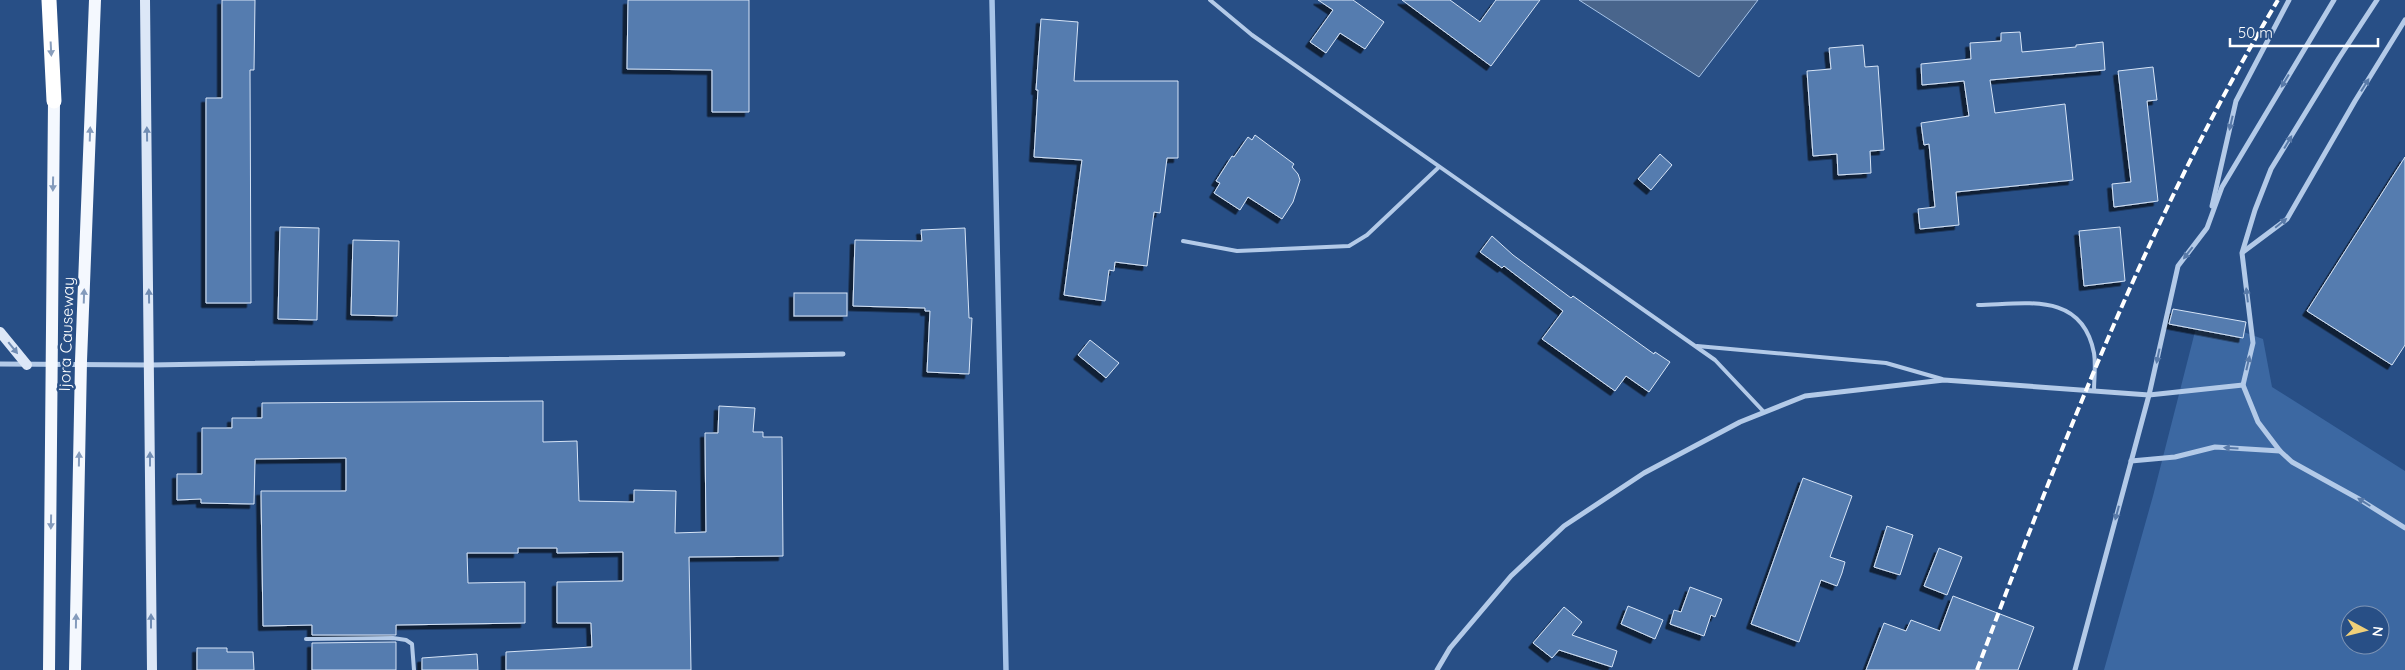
<svg xmlns="http://www.w3.org/2000/svg" width="2405" height="670" font-family="Quicksand,sans-serif">
  <defs>
    <filter id="shadow"><feDropShadow dx="-4.5" dy="4.5" stdDeviation="0" flood-color="#0009"/></filter>
  </defs>
  <rect width="100%" height="100%" fill="#284f86"/>
  <path fill="#3c68a2" fill-rule="evenodd" d="M2199 316 2263 339 2272 387 2405 471V670H2104L2153 496ZM2350 615H2380V645H2350Z"/>
  <polygon fill="#49658c" stroke="#a7c4e8" points="1579,0 1758,0 1699,77"/>
  <g fill="none" stroke-linecap="round" stroke-linejoin="round">
    <polyline stroke="#a7c4e8" stroke-width="5.5" points="992,0 1006,670"/>
  </g>
  <g fill="#547baf" stroke="#d6e4f6" filter="url(#shadow)">
    <polygon points="222,0 255,0 254,70 250,70 251,303 206,303 206,98 222,98"/>
    <polygon points="628,0 749,0 749,112 712,112 712,70 627,69"/>
    <polygon points="1318,0 1353,0 1384,22 1365,49 1340,33 1326,53 1310,42 1333,10"/>
    <polygon points="1402,0 1450,0 1480,22 1496,0 1540,0 1491,66"/>
    <polygon points="1041,19 1078,22 1074,81 1178,81 1178,158 1167,158 1160,213 1154,212 1147,266 1115,262 1114,271 1109,270 1105,301 1064,295 1082,160 1034,157 1038,90 1036,90"/>
    <polygon points="2020,32 2022,52 2076,47 2076,45 2103,42 2105,70 1990,80 1995,113 2065,104 2073,180 1956,192 1959,225 1920,229 1918,209 1935,207 1929,144 1924,145 1921,123 1969,116 1964,81 1922,85 1921,64 1971,59 1970,43 2001,41 2001,33"/>
    <polygon points="1863,45 1865,67 1878,66 1884,150 1870,151 1871,173 1838,175 1837,154 1813,156 1807,71 1831,69 1829,48"/>
    <polygon points="2153,67 2157,100 2147,101 2158,201 2114,207 2112,184 2131,182 2118,71"/>
    <polygon points="1255,135 1294,164 1292,167 1298,174 1300,180 1293,202 1282,219 1248,197 1240,210 1214,193 1220,183 1216,181 1232,156 1234,157 1248,137 1252,140"/>
    <polygon points="1660,154 1672,165 1651,190 1638,179"/>
    <polygon points="2405,157 2405,345 2392,365 2307,311"/>
    <polygon points="280,227 319,228 317,320 278,319"/>
    <polygon points="2120,227 2125,281 2084,286 2079,231"/>
    <polygon points="965,228 969,318 972,318 969,374 927,372 930,311 925,311 925,308 853,306 855,240 922,241 921,230"/>
    <polygon points="1492,236 1513,255 1571,298 1573,296 1654,354 1655,352 1670,362 1649,392 1626,376 1615,391 1542,339 1563,311 1504,266 1502,268 1480,252"/>
    <polygon points="353,240 399,241 397,316 351,315"/>
    <rect x="794" y="293" width="53" height="23"/>
    <polygon points="2173,309 2246,322 2243,338 2169,324"/>
    <polygon points="1090,340 1119,363 1106,378 1078,355"/>
    <polygon points="543,401 543,442 577,441 579,501 634,502 634,490 676,491 675,533 706,532 705,433 718,433 719,406 755,408 753,432 763,432 763,437 782,437 783,556 689,557 691,670 506,670 506,652 592,647 591,623 557,623 557,582 623,581 623,552 557,553 557,548 518,548 518,553 467,553 468,583 525,582 525,623 396,625 396,635 312,635 312,625 263,626 261,491 346,491 346,458 255,459 254,504 201,503 201,499 177,500 177,474 202,474 202,428 232,428 232,418 262,418 262,403"/>
    <polygon points="1803,478 1852,496 1830,557 1845,562 1842,573 1837,586 1821,580 1799,642 1751,624"/>
    <polygon points="1887,526 1913,535 1900,575 1874,567"/>
    <polygon points="1939,548 1962,557 1947,595 1924,586"/>
    <polygon points="1690,587 1722,599 1715,617 1711,615 1704,636 1670,624 1674,610 1681,612"/>
    <polygon points="1953,596 2034,627 2018,670 1866,670 1884,623 1906,631 1911,620 1940,631"/>
    <polygon points="1628,606 1663,620 1655,639 1621,624"/>
    <polygon points="1564,607 1582,622 1572,635 1617,651 1612,667 1559,650 1552,658 1533,643"/>
    <polygon points="396,642 396,670 312,670 312,643"/>
    <polygon points="197,648 227,648 227,652 253,652 254,670 197,670"/>
    <polygon points="477,654 478,670 422,670 422,658"/>
  </g>
  <g fill="none" stroke-linecap="round" stroke-linejoin="round">
    <g stroke="#b3cae8" stroke-width="4">
      <polyline points="1210,0 1252,35 1715,360 1764,412"/>
      <polyline points="1183,241 1237,251 1349,246 1367,235 1439,167"/>
      <path d="M1978 305C2026 304 2082 291 2094 353 2096 365 2094 379 2094 391"/>
      <polyline points="1697,346 1886,363 1942,379"/>
      <polyline points="306,639 393,638 406,640 412,644 414,670"/>
    </g>
    <g stroke="#b3cae8" stroke-width="5">
      <polyline points="2377,0 2339,58 2271,169 2255,210 2242,253 2253,343 2243,385 2258,422 2280,451 2292,462 2359,499 2405,528"/>
      <polyline points="2212,206 2236,101 2289,0"/>
      <polyline points="2243,252 2287,219 2355,101 2405,20"/>
      <polyline points="0,364 150,365 843,354"/>
      <polyline points="2131,461 2175,457 2215,447 2280,451"/>
      <polyline points="1437,670 1450,648 1511,576 1564,526 1644,473 1740,422 1805,396 1944,380 2149,395 2243,385"/>
      <polyline points="2075,670 2149,395 2178,266 2207,228 2222,187 2334,0"/>
    </g>
    <g stroke="#dce7f7" stroke-width="10">
      <polyline points="145,0 152,670"/>
      <polyline points="0,332 27,365"/>
    </g>
    <g stroke="#f4f8fe" stroke-width="12">
      <polyline points="49,670 54,101"/>
      <polyline points="75,670 81,361 95,0"/>
    </g>
    <polyline stroke="#fff" stroke-width="15" points="49,0 54,101"/>
    <path stroke="#fff" stroke-width="4" stroke-dasharray="9 4" stroke-linecap="butt" d="M1977 670C2063 441 2152 210 2278 0"/>
  </g>
  <defs><path id="oneway-solid" d="M-6-.8H1V-3.2L6.5 0L1 3.2V.8H-6Z" transform="scale(1.25)"/></defs>
  <use fill="#899ebc" href="#oneway-solid" transform="translate(51 49) rotate(87)"/>
  <g fill="#597aa8">
    <use href="#oneway-solid" transform="translate(2285 81) rotate(121)"/>
    <use href="#oneway-solid" transform="translate(2365 85) rotate(-58)"/>
    <use href="#oneway-solid" transform="translate(2231 123) rotate(103)"/>
    <use href="#oneway-solid" transform="translate(2288 142) rotate(-59)"/>
    <use href="#oneway-solid" transform="translate(2281 223) rotate(-39)"/>
    <use href="#oneway-solid" transform="translate(2188 253) rotate(128)"/>
    <use href="#oneway-solid" transform="translate(2247 295) rotate(-97)"/>
    <use href="#oneway-solid" transform="translate(2158 356) rotate(102)"/>
    <use href="#oneway-solid" transform="translate(2248 363) rotate(-77)"/>
    <use href="#oneway-solid" transform="translate(2231 448) rotate(-176)"/>
    <use href="#oneway-solid" transform="translate(2364 502) rotate(-148)"/>
    <use href="#oneway-solid" transform="translate(2117 513) rotate(105)"/>
  </g>
  <g fill="#849bbc">
    <use href="#oneway-solid" transform="translate(90 134) rotate(-88)"/>
    <use href="#oneway-solid" transform="translate(53 184) rotate(91)"/>
    <use href="#oneway-solid" transform="translate(84 296) rotate(-88)"/>
    <use href="#oneway-solid" transform="translate(79 459) rotate(-89)"/>
    <use href="#oneway-solid" transform="translate(51 522) rotate(91)"/>
    <use href="#oneway-solid" transform="translate(76 621) rotate(-89)"/>
  </g>
  <g fill="#708cb3">
    <use href="#oneway-solid" transform="translate(147 134) rotate(-91)"/>
    <use href="#oneway-solid" transform="translate(149 296) rotate(-91)"/>
    <use href="#oneway-solid" transform="translate(13 348) rotate(51)"/>
    <use href="#oneway-solid" transform="translate(150 459) rotate(-90)"/>
    <use href="#oneway-solid" transform="translate(151 621) rotate(-90)"/>
  </g>
  <g text-anchor="middle" stroke-width="5" stroke-linejoin="round" paint-order="stroke">
    <g font-size="16" fill="#fff" stroke="#284f86">
      <text transform="translate(66 334) rotate(-88)" y="6">Ijora Causeway</text>
    </g>
  </g>
  <g transform="translate(2365 630) rotate(97)"><circle r="24" fill="#284f86" stroke="#7e95b6"/>
  <path d="M0-4L9 19L0 12L-9 19Z" fill="#f0d079"/>
  <text y="-8" font-size="14" font-weight="bold" text-anchor="middle" fill="#ffffff">N</text>
  </g>
  <path d="M2230 38v8h148v-8" fill="none" stroke="#ffffff" stroke-width="2.5"/>
  <text x="2238" y="38" font-size="15" fill="#ffffff" stroke="#284f86" stroke-width="4" paint-order="stroke">50 m</text>
</svg>
